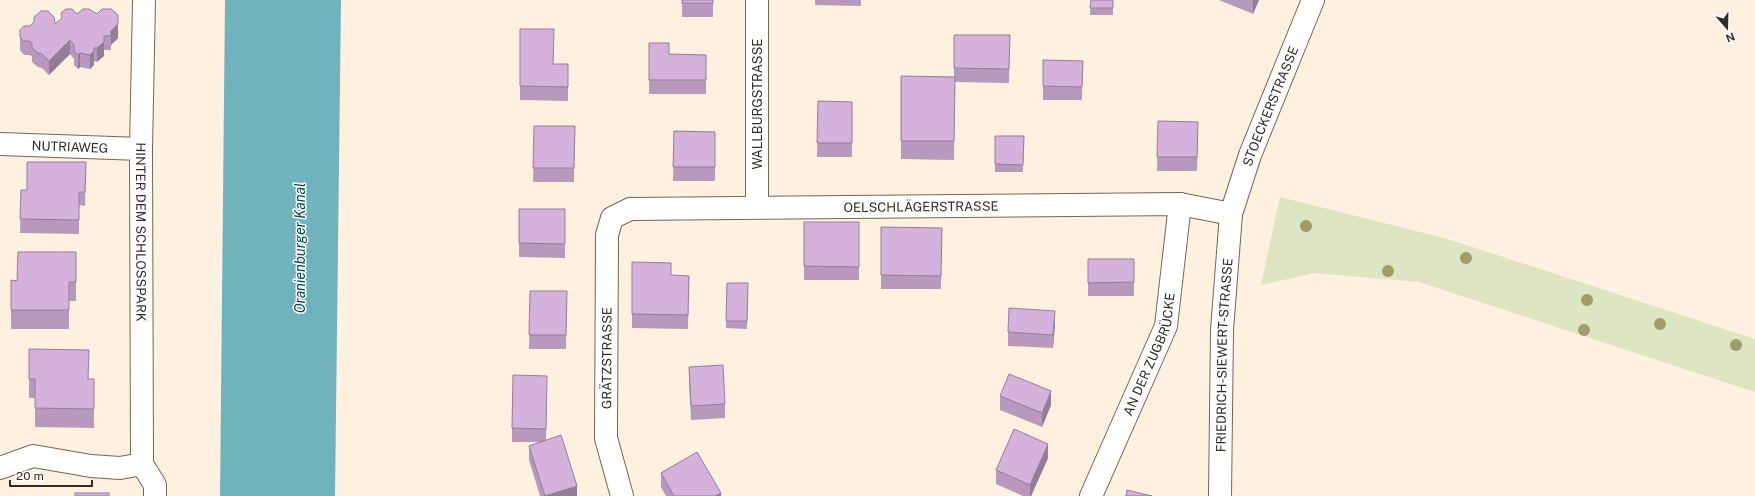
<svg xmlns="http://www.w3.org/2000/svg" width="1755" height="496" font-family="'Public Sans',sans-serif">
  <rect width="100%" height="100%" fill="#fff0e0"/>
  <polygon fill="#dde5c2" points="1280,197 1448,239 1755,339 1755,392 1419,282 1314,273 1261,285"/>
  <polygon fill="#71b3bd" points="225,0 341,0 335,496 220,496"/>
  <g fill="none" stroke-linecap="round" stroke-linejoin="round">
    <defs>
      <g id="minor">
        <path id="s1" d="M144 0 141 149 142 464 155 485V496"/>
        <polyline points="757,0 757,207"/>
        <path id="s2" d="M0 144 141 149"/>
        <polyline points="0,468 33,456 91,466 120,468 142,464"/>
        <path id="s3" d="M622 496 606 438 607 235 612 218 630 209 1180 204 1231 214"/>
        <path id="s4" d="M1091 496 1166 326 1180 204"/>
        <path id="s5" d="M1220 496 1222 330 1231 214 1250 155 1313 0"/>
      </g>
    </defs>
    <use href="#minor" stroke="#756654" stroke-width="24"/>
    <use href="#minor" stroke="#fff" stroke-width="22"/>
  </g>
  <g fill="#9e9e6b">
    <circle cx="1306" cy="226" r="6"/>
    <circle cx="1466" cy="258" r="6"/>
    <circle cx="1388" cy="271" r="6"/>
    <circle cx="1587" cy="300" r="6"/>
    <circle cx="1660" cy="324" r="6"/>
    <circle cx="1584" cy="330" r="6"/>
    <circle cx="1736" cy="345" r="6"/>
  </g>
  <g fill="#b699bc">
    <rect x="682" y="0" width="31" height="17"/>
    <polygon points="815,0 861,0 861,6 815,5"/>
    <polygon points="1091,0 1113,0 1113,15 1090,15"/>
    <polygon points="1219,0 1259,0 1253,14"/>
    <polygon points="77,14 118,38 111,45 111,50 104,50 104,56 97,62 94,61 94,65 90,69 80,67 78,69 74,65 74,59 70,54 49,75 42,68 38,67 32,62 32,57 30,55 24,55 20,50 20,30 30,26 55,24"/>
    <polygon points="520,29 553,64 568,64 568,101 520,100"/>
    <polygon points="954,35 1010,35 1009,83 955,82 954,160 901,159 901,76 954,77"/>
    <polygon points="649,43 669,54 706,55 706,94 649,94"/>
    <polygon points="1043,60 1083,61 1082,100 1043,100"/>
    <polygon points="818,101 852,102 852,157 817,157"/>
    <polygon points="1158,121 1198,136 1197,171 1157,171"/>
    <polygon points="534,126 575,126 574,182 533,182"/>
    <polygon points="674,131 715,132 715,181 673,181"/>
    <polygon points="995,136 1024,136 1023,172 995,172"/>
    <polygon points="86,162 85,206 79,205 79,234 20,233 21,190 27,190"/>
    <polygon points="519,209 565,223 565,258 519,257"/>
    <rect x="804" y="222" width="55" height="58"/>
    <polygon points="881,227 942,228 941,289 881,289"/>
    <rect x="1088" y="259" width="46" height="37"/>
    <polygon points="632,262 671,275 689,276 688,329 632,328"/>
    <polygon points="76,271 76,301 69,301 69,329 11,329 11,280 17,281"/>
    <polygon points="727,283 748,283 747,329 726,328"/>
    <polygon points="530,291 567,291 566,349 529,349"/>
    <polygon points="1055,325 1053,348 1008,346 1008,332"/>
    <polygon points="29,349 89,379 94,379 94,428 35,427 35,398 29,398"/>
    <polygon points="689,367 725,404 725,418 691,420 689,381"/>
    <polygon points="547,389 546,440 577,496 540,496 529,460 529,446 539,442 512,442 512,428"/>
    <polygon points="1000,396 1051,405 1042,427 1000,410"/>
    <polygon points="1048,458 1031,496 1023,496 996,484 996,470"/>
    <polygon points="661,473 721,496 666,496 661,487"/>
  </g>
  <g fill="#947d99">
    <polygon points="1253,0 1259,0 1253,14"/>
    <polygon points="118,15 118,38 111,45 111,31"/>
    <polygon points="70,40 70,54 49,75 49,61"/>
    <polygon points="104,42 104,56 97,62 97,48"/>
    <polygon points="94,51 94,65 90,69 90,55"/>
    <polygon points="80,53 80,67 78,69 78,55"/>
    <polygon points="1055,311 1055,325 1053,348 1053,335"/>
    <polygon points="1051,391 1051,405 1042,427 1042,413"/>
    <polygon points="1048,444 1048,458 1031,496 1030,496 1030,485"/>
    <polygon points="577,486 577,496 545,496"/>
    <polygon points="721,493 721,496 715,496"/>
  </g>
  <g fill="#d4b2db" stroke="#947d99">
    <rect x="682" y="0" width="31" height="3"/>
    <polygon points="1091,0 1113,0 1113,8 1090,8"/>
    <polygon points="66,9 72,9 77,14 83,9 89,9 97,14 102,9 111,9 118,15 118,24 111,31 111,36 104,36 104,42 97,48 94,48 94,51 90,55 80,53 78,55 74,51 74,45 70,40 49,61 42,54 38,53 32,48 32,43 30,41 24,41 20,37 20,30 24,26 30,26 34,22 34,17 41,11 48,11 54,17 55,24 62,18 61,13"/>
    <polygon points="520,29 554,29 553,64 568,64 568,87 520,86"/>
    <polygon points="954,35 1010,35 1009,69 954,68"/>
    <polygon points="649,43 669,43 669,54 706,55 706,80 649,80"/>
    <polygon points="1043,60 1083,61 1082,87 1043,86"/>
    <polygon points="901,76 955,77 954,141 901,141"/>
    <polygon points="818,101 852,102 852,143 817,143"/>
    <polygon points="1158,121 1198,122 1197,157 1157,157"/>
    <polygon points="534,126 575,126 574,168 533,168"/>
    <polygon points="674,131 715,132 715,167 673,167"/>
    <polygon points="995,136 1024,136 1023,165 995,164"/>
    <polygon points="27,162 86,162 85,192 79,192 79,220 20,219 21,190 27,190"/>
    <polygon points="519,209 565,209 565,244 519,243"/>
    <polygon points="804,222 859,222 859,267 804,266"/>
    <polygon points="881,227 942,228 941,276 881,275"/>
    <polygon points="18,252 76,252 76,282 69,282 69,310 11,310 11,280 17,281"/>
    <polygon points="1088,259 1134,259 1134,282 1088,283"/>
    <polygon points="632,262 671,263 671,275 689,276 688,315 632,314"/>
    <polygon points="727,283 748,283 747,321 726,321"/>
    <polygon points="530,291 567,291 566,335 529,335"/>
    <polygon points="1009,308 1055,311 1053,335 1008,332"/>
    <polygon points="29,349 89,350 88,379 94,379 94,409 35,408 35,379 29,379"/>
    <polygon points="723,365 725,404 691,406 689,367"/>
    <polygon points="1009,374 1051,391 1042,413 1000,396"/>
    <polygon points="513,375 547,376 546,429 512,428"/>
    <polygon points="1014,429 1048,444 1030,485 996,470"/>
    <polygon points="561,435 577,486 545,496 529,446"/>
    <polygon points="697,452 721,493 715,496 674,496 661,473"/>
    <polygon points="1127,490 1152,496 1126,496"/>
    <rect x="75" y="493" width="34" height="3"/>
  </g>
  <g text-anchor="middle" stroke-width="3" stroke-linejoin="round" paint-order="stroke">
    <g font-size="13" fill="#332c24" stroke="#fff">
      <text transform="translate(757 104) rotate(-90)" y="5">WALLBURGSTRASSE</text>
      <text dy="5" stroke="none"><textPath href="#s5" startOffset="397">STOECKERSTRASSE</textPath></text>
      <text dy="5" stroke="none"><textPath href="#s2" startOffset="70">NUTRIAWEG</textPath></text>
      <text dy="5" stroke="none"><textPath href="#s3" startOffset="592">OELSCHLÄGERSTRASSE</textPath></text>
      <text dy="5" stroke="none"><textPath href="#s1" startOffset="232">HINTER DEM SCHLOSSPARK</textPath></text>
      <text dy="5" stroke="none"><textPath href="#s4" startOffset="154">AN DER ZUGBRÜCKE</textPath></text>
      <text dy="5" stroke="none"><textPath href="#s5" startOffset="141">FRIEDRICH-SIEWERT-STRASSE</textPath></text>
      <text dy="5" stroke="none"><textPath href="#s3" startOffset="140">GRÄTZSTRASSE</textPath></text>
    </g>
    <g font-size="14" font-style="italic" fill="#04444b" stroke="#fff">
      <text transform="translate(300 248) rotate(-90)" y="5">Oranienburger Kanal</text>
    </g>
  </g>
  <g transform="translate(1727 28) rotate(160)" stroke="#ffffff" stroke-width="3" paint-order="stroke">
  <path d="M0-3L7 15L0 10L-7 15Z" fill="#332c24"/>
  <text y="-6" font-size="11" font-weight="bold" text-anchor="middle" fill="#332c24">N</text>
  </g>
  <path d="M10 480v6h82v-6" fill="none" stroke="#332c24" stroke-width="2"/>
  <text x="16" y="480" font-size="12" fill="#332c24" stroke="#ffffff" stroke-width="3" paint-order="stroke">20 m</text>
</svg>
